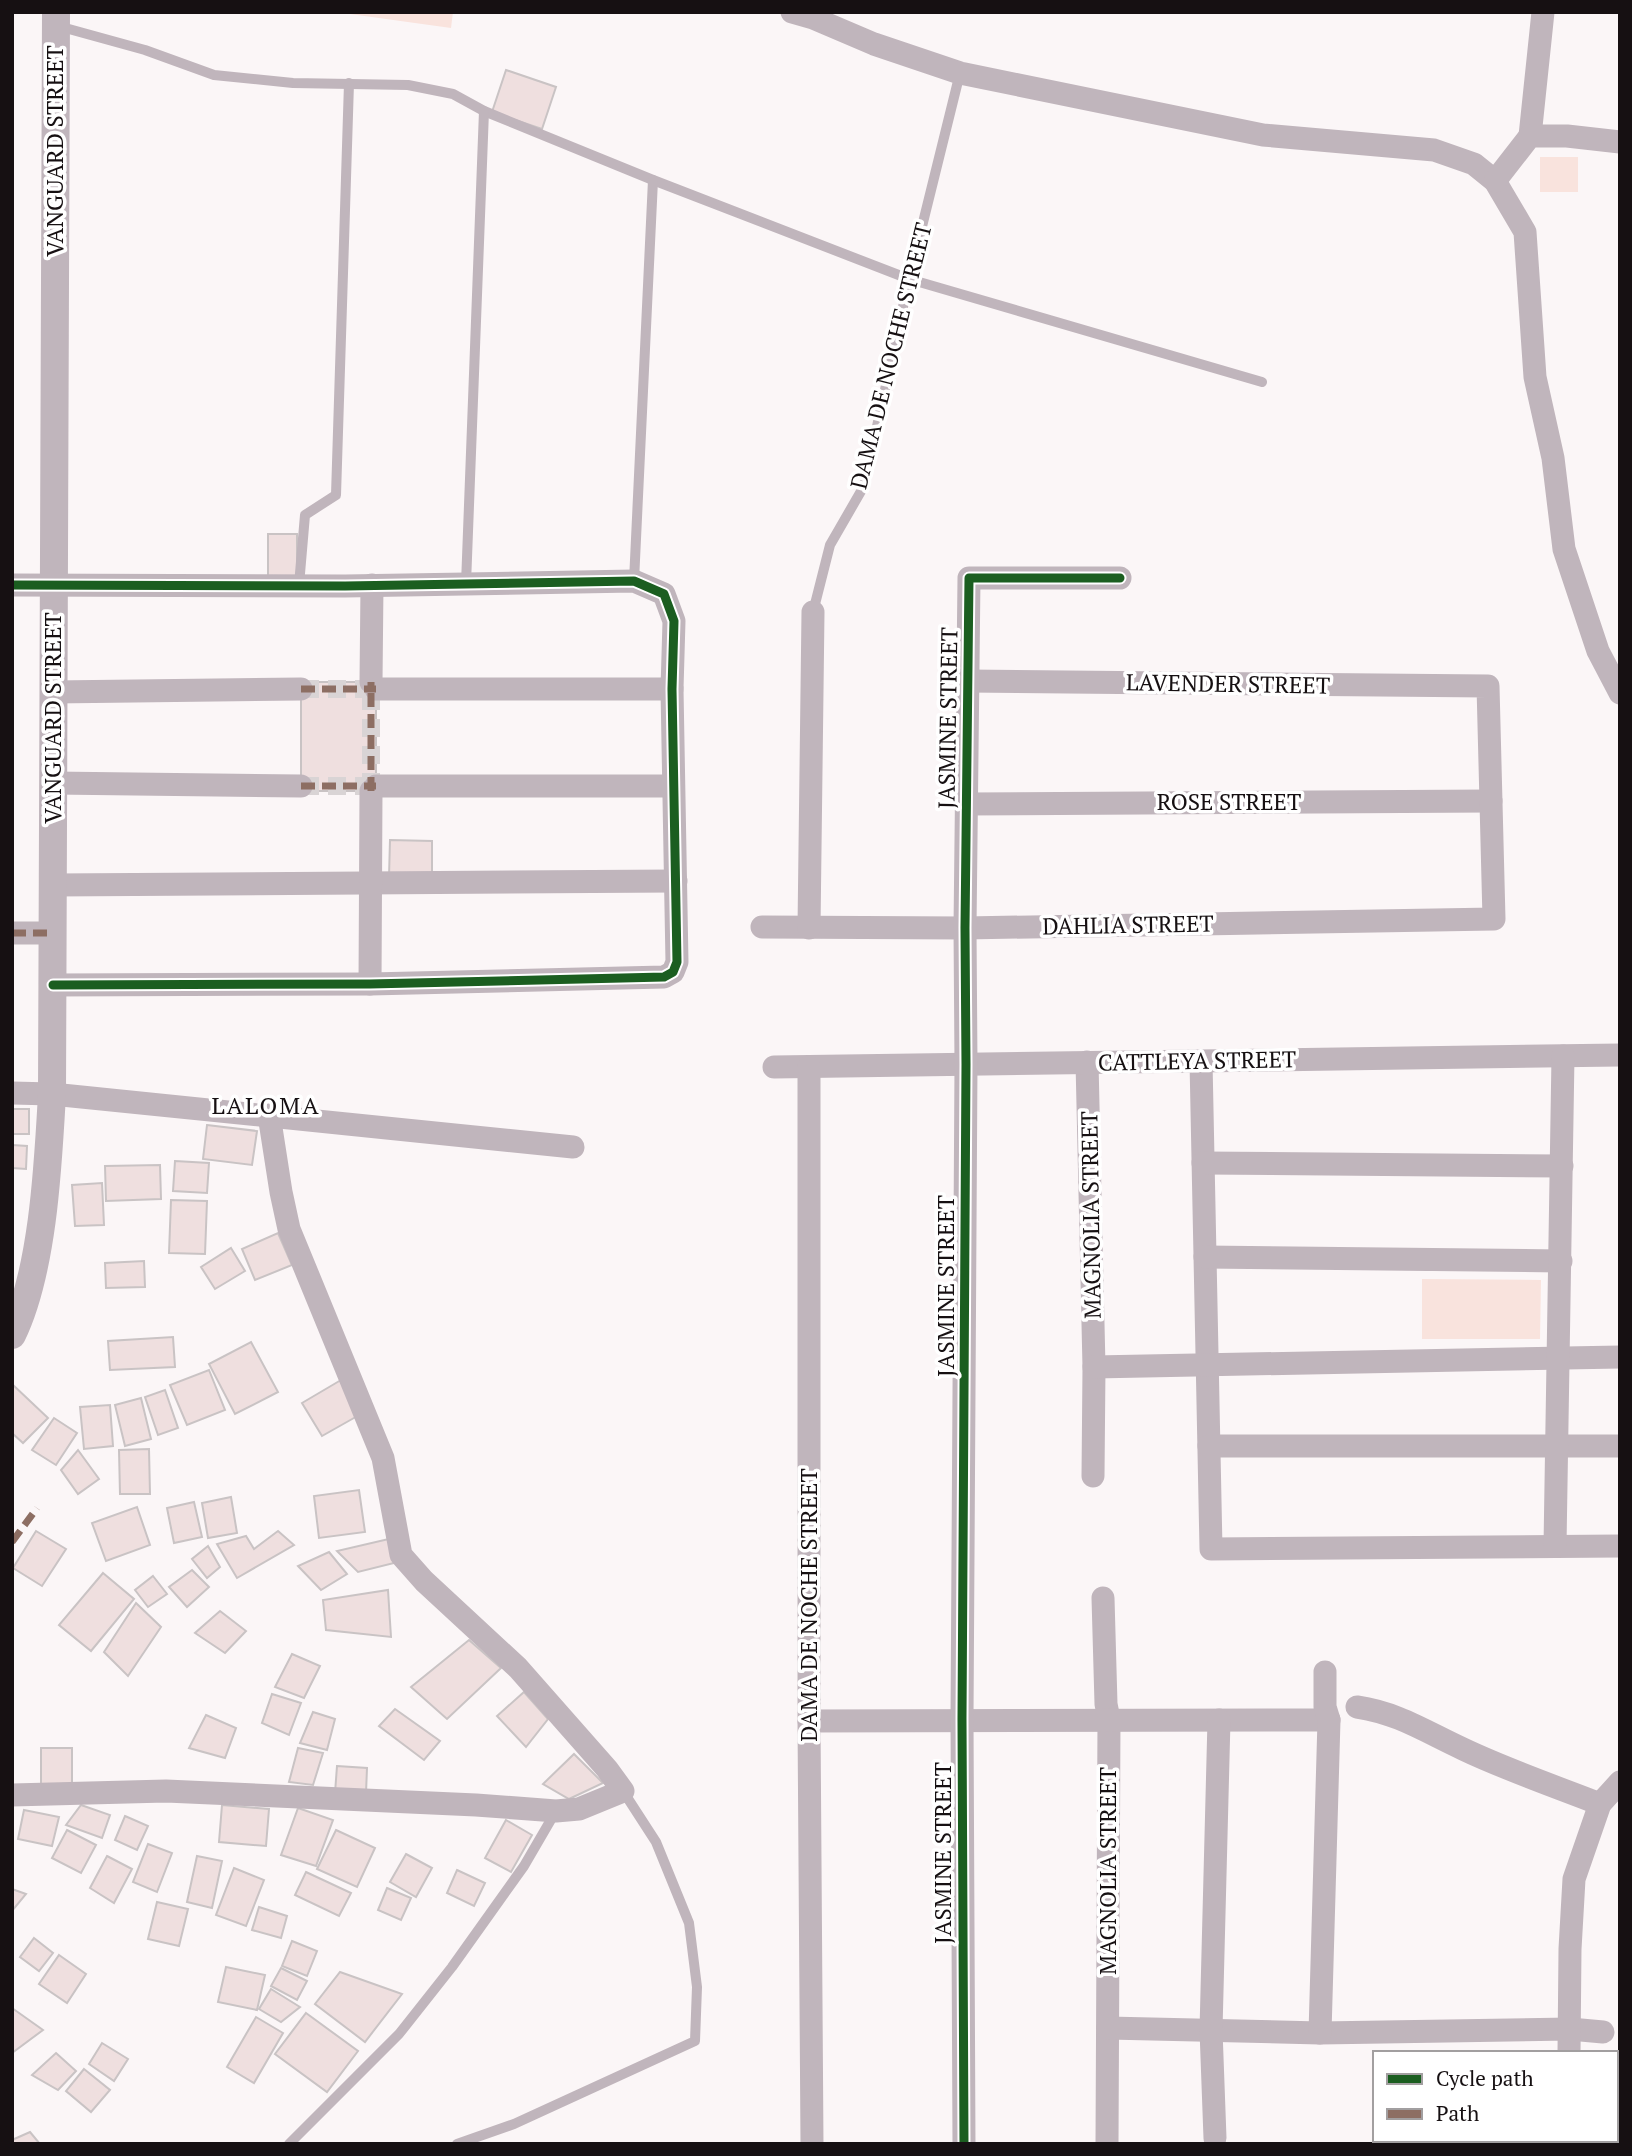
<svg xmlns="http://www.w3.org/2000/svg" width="1632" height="2156" font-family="'PT Serif',serif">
  <rect width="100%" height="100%" fill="#fbf6f7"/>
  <g fill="#f9e3dd">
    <polygon points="351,12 453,12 451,28 350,14"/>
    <rect x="1540" y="157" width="38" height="35"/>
    <polygon points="1422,1279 1541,1280 1540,1339 1422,1339"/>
  </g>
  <g fill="#efdfdf" stroke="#c9c3c4" stroke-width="2">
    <polygon points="506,70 556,87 542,129 492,112"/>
    <rect x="268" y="534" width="29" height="47"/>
    <rect x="301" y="682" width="75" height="109"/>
    <polygon points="390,840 432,841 432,877 389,877"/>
    <rect x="12" y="1109" width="17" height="25"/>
    <polygon points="207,1125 257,1131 252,1165 203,1159"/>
    <polygon points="12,1145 27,1146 26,1169 12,1168"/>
    <polygon points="175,1161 209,1163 207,1193 173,1191"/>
    <polygon points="160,1165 161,1199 106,1201 105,1166"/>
    <polygon points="102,1183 104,1225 75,1226 72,1185"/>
    <polygon points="171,1200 207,1201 205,1254 169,1253"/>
    <polygon points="278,1233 292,1265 255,1280 242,1249"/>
    <polygon points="231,1248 245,1271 215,1289 201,1267"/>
    <polygon points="144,1261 145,1287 106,1288 105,1263"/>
    <polygon points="173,1337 175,1367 110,1370 108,1341"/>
    <polygon points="251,1342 278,1392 235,1414 209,1364"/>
    <polygon points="209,1370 225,1410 187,1425 170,1385"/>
    <polygon points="341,1380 361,1414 322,1436 302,1403"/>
    <polygon points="12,1384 48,1418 23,1443 12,1433"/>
    <polygon points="165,1390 178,1428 158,1435 145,1397"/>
    <polygon points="141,1398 151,1439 125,1446 115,1405"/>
    <polygon points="110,1405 113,1446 84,1449 80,1407"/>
    <polygon points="54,1418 77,1433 56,1465 32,1450"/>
    <polygon points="149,1449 150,1494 120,1494 119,1450"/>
    <polygon points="78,1450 99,1479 78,1494 61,1470"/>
    <polygon points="359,1490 365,1532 319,1538 314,1496"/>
    <polygon points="231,1497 237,1533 208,1538 202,1503"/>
    <polygon points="194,1502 202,1537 174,1543 167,1508"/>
    <polygon points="137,1507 150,1545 106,1561 92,1523"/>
    <polygon points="36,1531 66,1549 42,1586 13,1568"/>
    <polygon points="278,1531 294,1545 237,1578 217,1544 246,1536 254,1549"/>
    <polygon points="393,1538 394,1563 358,1572 337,1551"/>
    <polygon points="208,1546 220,1567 207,1578 192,1559"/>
    <polygon points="329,1552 347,1574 321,1590 298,1566"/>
    <polygon points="192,1570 209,1587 187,1607 169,1587"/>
    <polygon points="103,1573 134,1599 91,1651 59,1625"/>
    <polygon points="153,1576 167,1594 148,1607 135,1590"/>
    <polygon points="388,1590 391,1637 326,1630 323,1600"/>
    <polygon points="136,1603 161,1627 128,1676 104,1652"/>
    <polygon points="220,1611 246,1631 225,1653 195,1633"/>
    <polygon points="469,1640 501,1668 447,1719 411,1687"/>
    <polygon points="292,1654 320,1666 304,1698 275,1687"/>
    <polygon points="524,1692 548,1719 526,1747 497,1716"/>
    <polygon points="272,1694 301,1703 289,1735 262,1723"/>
    <polygon points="395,1709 440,1741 424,1760 379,1726"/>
    <polygon points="313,1712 335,1719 327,1750 300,1743"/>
    <polygon points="206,1715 236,1728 225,1758 189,1748"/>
    <rect x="41" y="1748" width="31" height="36"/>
    <polygon points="298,1748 323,1753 313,1785 289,1782"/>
    <polygon points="574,1754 603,1783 569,1799 543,1784"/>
    <polygon points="337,1766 367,1768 366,1793 335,1793"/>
    <polygon points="81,1805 110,1815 102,1838 66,1825"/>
    <polygon points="222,1805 269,1809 266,1846 219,1842"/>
    <polygon points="298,1808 333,1820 316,1866 281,1855"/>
    <polygon points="24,1810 59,1817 52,1846 18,1839"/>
    <polygon points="125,1816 148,1826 137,1850 115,1840"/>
    <polygon points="506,1820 532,1835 511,1872 485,1858"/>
    <polygon points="67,1830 96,1845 81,1873 52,1858"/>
    <polygon points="336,1830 375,1848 357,1887 317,1869"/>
    <polygon points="148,1844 172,1853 157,1892 133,1882"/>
    <polygon points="406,1854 432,1868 416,1897 390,1882"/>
    <polygon points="107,1856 132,1869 114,1903 90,1888"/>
    <polygon points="197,1856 222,1861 212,1908 187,1902"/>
    <polygon points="234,1868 264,1880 246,1926 216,1915"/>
    <polygon points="457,1870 485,1883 474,1906 447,1893"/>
    <polygon points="306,1872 351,1893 339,1916 295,1895"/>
    <polygon points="387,1888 411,1898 401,1920 378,1910"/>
    <polygon points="12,1889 26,1894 12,1911"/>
    <polygon points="157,1902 188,1909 179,1946 148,1939"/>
    <polygon points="259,1907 287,1916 281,1938 252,1930"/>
    <polygon points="34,1938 53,1953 39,1971 20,1957"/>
    <polygon points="292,1941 317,1951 307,1976 282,1966"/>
    <polygon points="59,1955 86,1974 67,2003 39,1984"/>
    <polygon points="226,1967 265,1975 257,2010 218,2002"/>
    <polygon points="281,1968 307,1981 297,2000 271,1986"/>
    <polygon points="340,1972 402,1994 365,2042 315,2004"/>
    <polygon points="271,1989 300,2007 281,2022 259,2009"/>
    <polygon points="12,2008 43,2030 12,2053"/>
    <polygon points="306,2013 358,2051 327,2092 275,2054"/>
    <polygon points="256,2017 283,2033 254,2083 227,2067"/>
    <polygon points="102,2043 128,2059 114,2081 89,2064"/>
    <polygon points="56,2053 76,2071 58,2090 32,2075"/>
    <polygon points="84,2069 110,2090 91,2112 66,2091"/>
    <polygon points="30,2132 40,2144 12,2144 12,2140"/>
  </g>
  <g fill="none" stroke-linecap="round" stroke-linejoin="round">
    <g stroke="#d9d4d5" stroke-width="18" stroke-dasharray="18 9" stroke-linecap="butt">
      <polyline points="301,689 376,689"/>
      <polyline points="301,786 376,786"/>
      <polyline points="371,791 371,682"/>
    </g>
    <g stroke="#c0b5bc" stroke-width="10">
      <polyline points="58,26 145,50 214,75 293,83 408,85 453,94 484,111 653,180 909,279 1262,382"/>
      <polyline points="634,581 653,180"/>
      <polyline points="466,584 484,111"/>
      <polyline points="299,585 305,515 336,495 349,83"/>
      <polyline points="813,612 830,545 864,486 909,279 960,73"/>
      <polyline points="289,2144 399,2034 452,1967 524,1866 556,1811"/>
      <polyline points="457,2144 514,2124 695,2041 697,1987 689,1923 656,1842 623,1791"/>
    </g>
    <g stroke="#c0b5bc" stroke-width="23">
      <polyline points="792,12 813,18 874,44 960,73 1263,135 1434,150 1474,164 1495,181 1525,232 1535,377 1553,458 1564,549 1598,651 1620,693"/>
      <polyline points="1530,136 1543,12"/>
      <polyline points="1495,181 1530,136 1567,136 1620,142"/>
      <polyline points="12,585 345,586 634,581 664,594 674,621 672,689 677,962 673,972 664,977 370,984 53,985"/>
      <polyline points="371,682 372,585"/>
      <polyline points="376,689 672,689"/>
      <polyline points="53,692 301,689"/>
      <polyline points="53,783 301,786"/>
      <polyline points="376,786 672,786"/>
      <polyline points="966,804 1491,801"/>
      <polyline points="53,885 676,881"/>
      <polyline points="762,927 965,928 1494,919 1488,686 967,681"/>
      <polyline points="809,928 813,612"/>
      <polyline points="12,933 53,933"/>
      <polyline points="370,984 371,791"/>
      <polyline points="1201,1061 1211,1549 1620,1546"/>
      <polyline points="1087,1062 1094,1367 1093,1476"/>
      <polyline points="774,1067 1620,1055"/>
      <polyline points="809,1067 809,1721 812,2144"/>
      <polyline points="12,1093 52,1094 573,1147"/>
      <polyline points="1203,1163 1562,1166"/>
      <polyline points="1205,1257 1561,1261"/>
      <polyline points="1094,1367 1620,1357"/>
      <polyline points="1209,1446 1620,1446"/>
      <polyline points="1555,1546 1563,1056"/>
      <polyline points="1103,1598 1106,1704 1109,1719 1107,2144"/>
      <path d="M1357 1707C1398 1713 1426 1732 1463 1749 1507 1770 1554 1786 1600 1804"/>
      <polyline points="809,1721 1329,1720"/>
      <polyline points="12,1795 166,1791 476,1805 556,1811 579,1809 623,1791 607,1769 518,1668 424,1581 401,1555 383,1458 289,1229 281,1192 269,1115"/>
      <polyline points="1108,2028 1320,2033 1570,2029 1603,2032"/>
      <polyline points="1320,2033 1329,1720 1325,1707 1325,1672"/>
      <polyline points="1569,2053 1570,1949 1574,1879 1600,1804 1620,1782"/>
      <polyline points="1215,2138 1211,2030 1219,1720"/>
      <polyline points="1445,2140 1445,2144"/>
      <polyline points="964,2144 962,1719 966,1064 965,928 969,578 1120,578"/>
      <polyline points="1567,2144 1567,2140"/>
    </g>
    <path stroke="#c0b5bc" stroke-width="28" d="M12 1335C43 1271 48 1166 52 1094L56 12"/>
    <g stroke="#8d6e63" stroke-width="7" stroke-dasharray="14 7" stroke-linecap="butt">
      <polyline points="301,689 376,689"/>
      <polyline points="301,786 376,786"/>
      <polyline points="371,791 371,682"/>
      <polyline points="12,933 53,933"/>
      <polyline points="12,1542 37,1508"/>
    </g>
    <defs>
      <g id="cycleway">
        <polyline points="12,585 345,586 634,581 664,594 674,621 672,689 677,962 673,972 664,977 370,984 53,985"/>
        <polyline points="964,2144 962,1719 966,1064 965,928 969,578 1120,578"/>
      </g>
    </defs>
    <use href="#cycleway" stroke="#fff" stroke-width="13"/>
    <use href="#cycleway" stroke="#1b5e20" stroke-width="9"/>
  </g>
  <g text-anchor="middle" stroke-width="7" stroke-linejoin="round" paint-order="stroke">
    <g font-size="23" fill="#161012" stroke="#fff">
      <text transform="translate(55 151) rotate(-90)" y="8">VANGUARD STREET</text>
      <text transform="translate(891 356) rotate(-76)" y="8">DAMA DE NOCHE STREET</text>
      <text transform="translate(1228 684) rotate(1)" y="8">LAVENDER STREET</text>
      <text transform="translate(53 718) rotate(-90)" y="8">VANGUARD STREET</text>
      <text transform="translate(948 718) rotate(-89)" y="8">JASMINE STREET</text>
      <text x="1229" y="810">ROSE STREET</text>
      <text transform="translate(1128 925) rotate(-1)" y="8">DAHLIA STREET</text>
      <text transform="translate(1197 1061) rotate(-1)" y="8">CATTLEYA STREET</text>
      <text transform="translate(1091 1215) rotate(-91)" y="8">MAGNOLIA STREET</text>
      <text transform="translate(946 1286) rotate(-90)" y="8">JASMINE STREET</text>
      <text transform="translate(809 1605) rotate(-90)" y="8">DAMA DE NOCHE STREET</text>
      <text transform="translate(943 1853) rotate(-90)" y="8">JASMINE STREET</text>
      <text transform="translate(1108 1871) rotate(-90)" y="8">MAGNOLIA STREET</text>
    </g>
    <g font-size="24" letter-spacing="2" fill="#161012" stroke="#fff">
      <text x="266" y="1114">LALOMA</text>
    </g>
  </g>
  <rect width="1632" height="2156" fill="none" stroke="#161012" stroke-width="28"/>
  <rect x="1373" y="2051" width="245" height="91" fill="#ffffff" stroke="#a29fa0" stroke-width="2"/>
  <rect x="1387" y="2074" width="35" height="10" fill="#1b5e20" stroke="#a29fa0" stroke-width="2"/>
  <text x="1436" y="2086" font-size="21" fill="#161012">Cycle path</text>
  <rect x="1387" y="2109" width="35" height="10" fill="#8d6e63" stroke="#a29fa0" stroke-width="2"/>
  <text x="1436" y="2121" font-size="21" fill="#161012">Path</text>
</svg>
